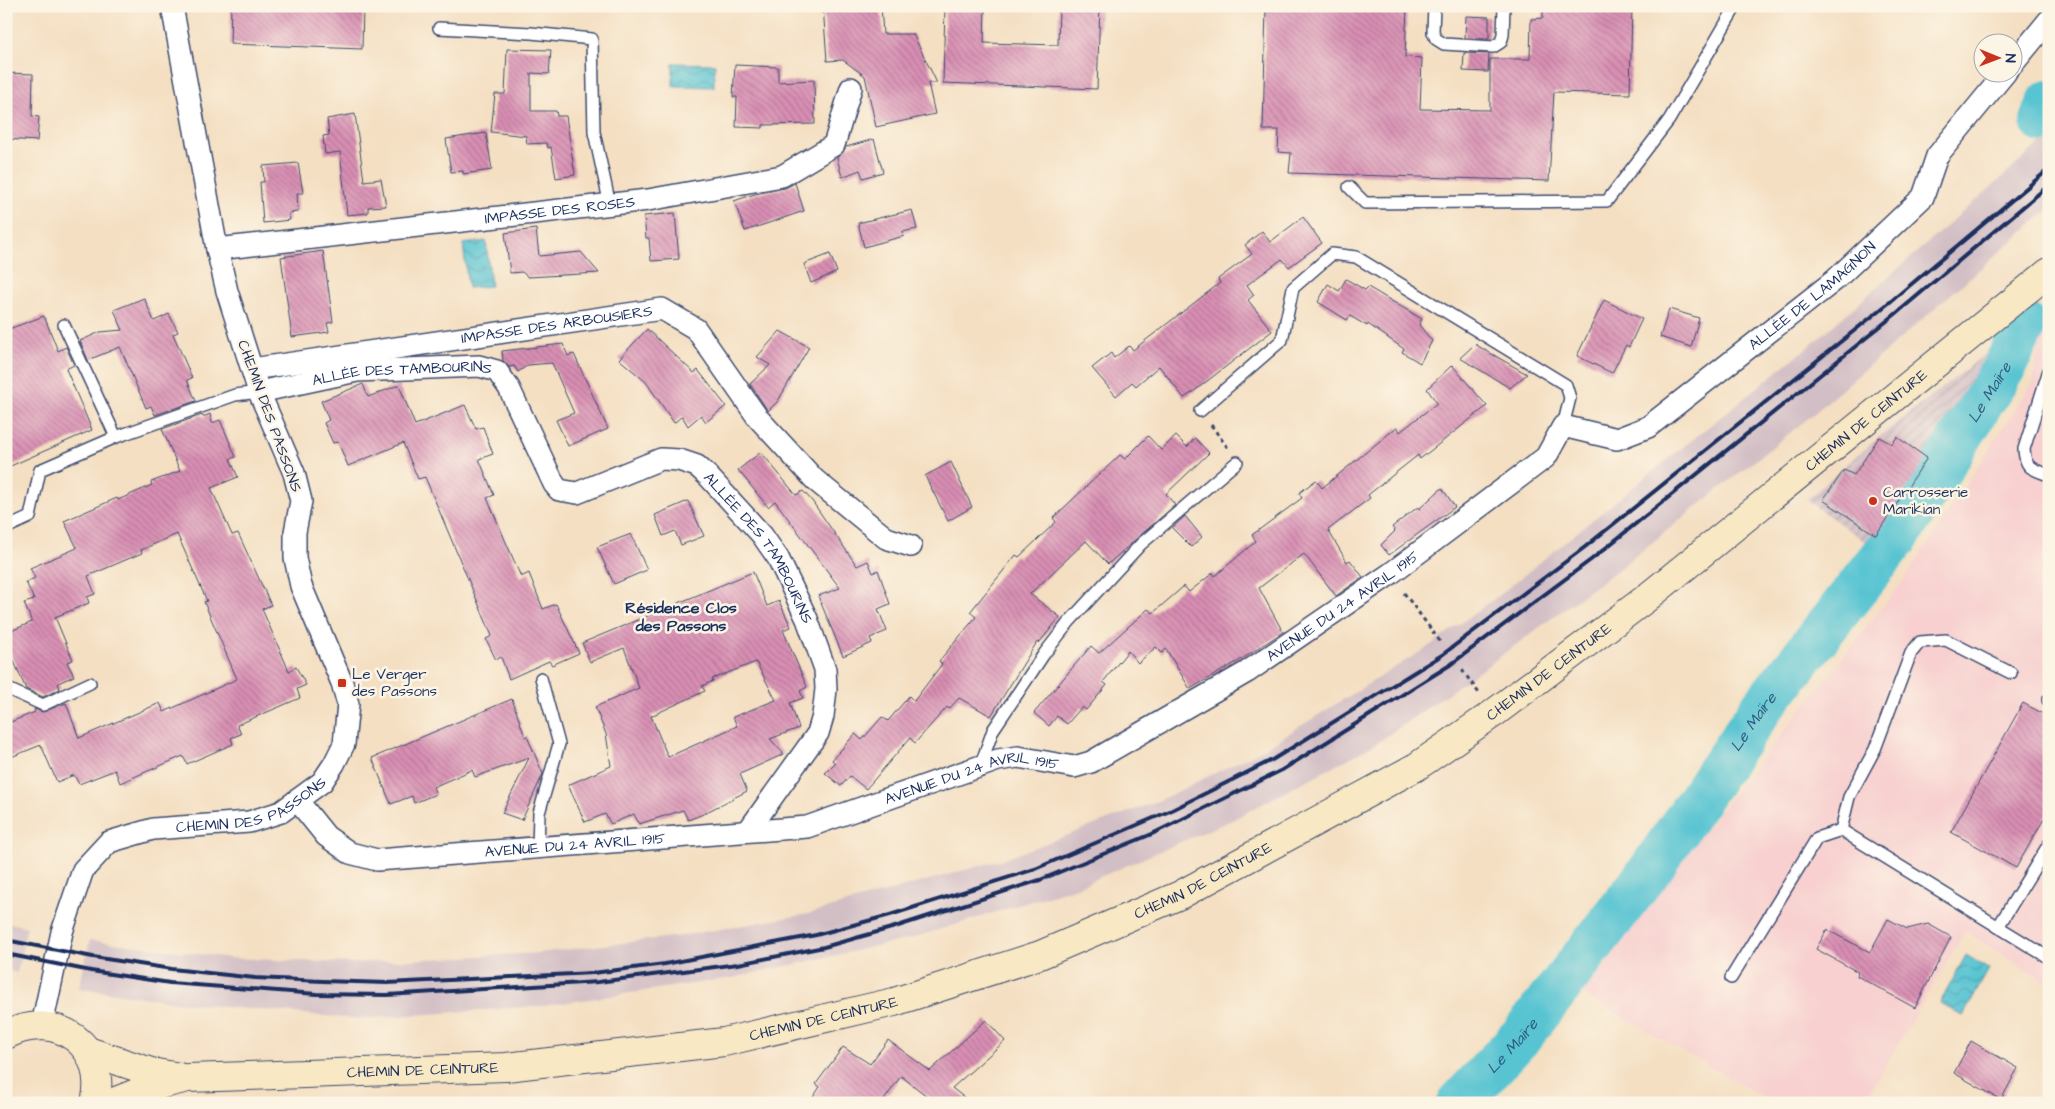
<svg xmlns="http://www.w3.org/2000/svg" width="2055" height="1109" font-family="'Architects Daughter',sans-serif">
  <defs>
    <pattern id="industrial-furrows" width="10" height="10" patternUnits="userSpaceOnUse" patternTransform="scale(1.25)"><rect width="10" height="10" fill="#d2bec5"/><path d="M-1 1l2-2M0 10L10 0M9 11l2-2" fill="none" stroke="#aa9ba3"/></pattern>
    <pattern id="water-waves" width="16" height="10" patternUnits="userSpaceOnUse" patternTransform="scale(1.25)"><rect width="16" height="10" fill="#59c4d2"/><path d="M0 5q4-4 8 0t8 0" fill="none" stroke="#49a0ae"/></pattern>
    <pattern id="building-back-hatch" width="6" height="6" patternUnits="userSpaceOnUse" patternTransform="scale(1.25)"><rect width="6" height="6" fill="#d98fb3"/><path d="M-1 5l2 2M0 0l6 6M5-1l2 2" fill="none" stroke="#af7595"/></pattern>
  </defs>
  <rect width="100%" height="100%" fill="#fcf5e5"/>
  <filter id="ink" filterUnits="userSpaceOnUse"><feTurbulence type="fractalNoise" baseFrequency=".02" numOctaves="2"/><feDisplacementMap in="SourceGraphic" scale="10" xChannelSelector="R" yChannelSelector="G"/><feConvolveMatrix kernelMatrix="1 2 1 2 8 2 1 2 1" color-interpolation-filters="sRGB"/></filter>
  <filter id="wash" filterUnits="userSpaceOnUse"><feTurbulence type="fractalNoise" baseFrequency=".0096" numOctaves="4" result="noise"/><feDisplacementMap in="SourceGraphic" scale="20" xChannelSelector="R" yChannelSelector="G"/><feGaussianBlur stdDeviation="1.12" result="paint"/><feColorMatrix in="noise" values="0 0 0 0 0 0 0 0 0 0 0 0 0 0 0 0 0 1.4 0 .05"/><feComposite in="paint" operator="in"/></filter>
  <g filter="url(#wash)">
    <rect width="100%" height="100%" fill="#f4dfc2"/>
    <polygon fill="#f7d0cf" points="2049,298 2049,984 1965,931 1863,1103 1773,1103 1577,991 1904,580 2033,382 2046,300"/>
    <polygon fill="url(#industrial-furrows)" points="1992,349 1977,389 1937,458 1873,547 1806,500 1879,437"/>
    <g fill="#d2bec5">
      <polygon points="2049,136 2049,209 1811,416 1620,568 1487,666 1374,745 1232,820 1077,887 909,939 732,978 542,1006 357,1019 185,1003 79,988 90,940 231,958 350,963 538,953 680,936 808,914 1004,859 1158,801 1262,750 1428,647 1494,599 1819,338"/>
      <polygon points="6,922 27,927 17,973 6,970"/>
    </g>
    <g fill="url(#water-waves)" stroke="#3a7a98">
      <polygon points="673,63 715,64 714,87 673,86"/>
      <polygon points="486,241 491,286 468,288 463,244"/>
      <polygon points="1966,955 1989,969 1963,1016 1940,1003"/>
    </g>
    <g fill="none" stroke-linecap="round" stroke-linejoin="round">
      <g stroke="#59c4d2" stroke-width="44">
        <polyline points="2042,121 2049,102"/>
        <path id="s1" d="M1459 1103 1523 1034 1648 873 1763 706 1899 535 2004 368 2025 324"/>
      </g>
    </g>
    <g id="blocks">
      <g fill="url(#building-back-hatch)" fill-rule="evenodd">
        <polygon points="231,6 363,7 362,49 230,44"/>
        <polygon points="823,6 881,6 883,34 913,34 937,83 928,83 935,114 876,127 865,76 843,60 827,61"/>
        <polygon points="945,6 985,6 984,43 1058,45 1059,6 1100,6 1097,89 943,83"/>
        <polygon points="1266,6 1407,6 1405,57 1422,58 1420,109 1490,110 1490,59 1530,59 1531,19 1543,18 1543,6 1632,6 1630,94 1554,92 1549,181 1289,173 1291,153 1278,152 1279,130 1263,130"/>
        <polygon points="1466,16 1489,17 1489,39 1465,38"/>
        <polygon points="507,49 551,50 549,74 531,73 531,111 556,111 557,116 566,116 575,175 556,178 551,147 548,148 546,143 527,144 526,136 491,132 495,94 505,94"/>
        <polygon points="1464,53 1489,54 1488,72 1463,71"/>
        <polygon points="735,65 778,67 778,82 814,80 815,124 763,125 763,128 736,127 737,97 733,97"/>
        <polygon points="6,73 33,74 32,116 39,117 37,141 6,139"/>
        <polygon points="355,114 364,181 381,179 386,206 368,207 368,213 347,215 340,152 325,154 323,136 329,135 327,119"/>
        <polygon points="486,133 492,170 463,174 463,171 451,172 446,139"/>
        <polygon points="874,139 883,172 863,178 860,170 842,177 837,158 846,147"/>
        <polygon points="298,163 303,193 297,193 298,212 289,213 290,220 263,223 260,182 264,182 263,166"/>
        <polygon points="795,183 804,211 745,231 734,201 755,194 785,188"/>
        <polygon points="912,210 917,229 902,232 904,236 864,247 858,223"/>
        <polygon points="675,213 679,259 651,261 649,238 646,238 644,216"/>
        <polygon points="1303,217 1322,243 1289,267 1282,259 1247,285 1254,295 1248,300 1272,331 1193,392 1184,398 1159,366 1136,386 1132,382 1116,396 1092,368 1111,353 1114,358 1129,346 1133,350 1220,283 1218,279 1252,254 1245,245 1262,231 1270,242"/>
        <polygon points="536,229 539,256 581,252 599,273 528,277 522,272 510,273 505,233"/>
        <polygon points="323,251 333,322 327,323 329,332 292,337 281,257"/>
        <polygon points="830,254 837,272 811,283 804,264"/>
        <polygon points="1346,279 1365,290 1368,287 1422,319 1419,325 1432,341 1420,363 1402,352 1404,349 1368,324 1367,326 1350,316 1347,320 1318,302 1328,284 1339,291"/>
        <polygon points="144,298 154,321 169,314 178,332 173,334 192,378 187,380 196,401 155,415 151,406 146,408 120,347 88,360 80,341 100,332 123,330 114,310"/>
        <polygon points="1604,300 1642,319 1629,347 1626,345 1612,373 1577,356"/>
        <polygon points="1669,309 1699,318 1691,347 1660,337"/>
        <polygon points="44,316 58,351 66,347 74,365 66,369 92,430 6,468 6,330"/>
        <polygon points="647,329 694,373 698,370 726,406 706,422 701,415 688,426 682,416 674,423 646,382 619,359"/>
        <polygon points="780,331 809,347 778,401 768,411 750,384 770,365 757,357"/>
        <polygon points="563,344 568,356 574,354 608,429 568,446 556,420 574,413 552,363 528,365 518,372 514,366 509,367 503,361 502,351"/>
        <polygon points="1475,344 1483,349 1527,374 1510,388 1460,358"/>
        <polygon points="1452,365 1487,406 1420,459 1418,455 1368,495 1370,498 1328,530 1347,562 1350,560 1363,577 1336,596 1304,554 1259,588 1283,632 1242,659 1190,689 1166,649 1162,653 1156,647 1138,663 1128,651 1103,682 1107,685 1086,710 1082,707 1067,724 1057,716 1049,726 1034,713 1091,646 1099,653 1148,609 1153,613 1184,586 1189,592 1213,573 1215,576 1256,541 1252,535 1302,498 1299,493 1316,480 1322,488 1397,427 1400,432 1437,403 1427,389"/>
        <polygon points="363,384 368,397 399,385 415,425 465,405 476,429 483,427 493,454 479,459 494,495 487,498 521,577 529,573 543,609 556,604 579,653 552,665 549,661 509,679 501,657 496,660 486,639 492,636 425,477 418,479 403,443 348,466 338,442 333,443 324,423 329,420 321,401"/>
        <polygon points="210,414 212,423 220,420 224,429 236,457 230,459 238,477 211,488 232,535 238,533 271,605 262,609 289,671 296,667 306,685 297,689 300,698 237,725 241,734 231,738 233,744 187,764 183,756 120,783 115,770 79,784 74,775 57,782 41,745 6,759 6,724 35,712 34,709 43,712 66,703 79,738 160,703 164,712 237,679 204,602 207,601 177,534 141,550 142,553 88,576 95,594 87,597 89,603 55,617 73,660 67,662 74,676 58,683 60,689 43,697 26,689 6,643 6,633 32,622 24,603 34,600 26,582 35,578 30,568 77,548 64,521 117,498 118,500 152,485 151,482 180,471 162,429 202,415 203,417"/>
        <polygon points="1148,436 1161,450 1176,436 1187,447 1195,438 1209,453 1166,494 1175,505 1108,564 1086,541 1030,594 1060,617 1039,643 1037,642 991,716 959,698 949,709 947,707 915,743 910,738 866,789 850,776 841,786 825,773 835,763 832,760 855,734 862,740 882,717 888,721 909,696 914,701 942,664 939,661 976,617 970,612 1016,555 1019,557 1056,522 1053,518 1120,455 1125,459"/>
        <polygon points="1879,437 1892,444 1897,437 1927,458 1876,535 1823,500 1844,470 1854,475"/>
        <polygon points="761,452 796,495 803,491 812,501 857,566 868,561 873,573 878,570 890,604 878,609 887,631 870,638 872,643 843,656 818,596 840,588 775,501 768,507 738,470"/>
        <polygon points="951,462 972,507 948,521 925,476"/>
        <polygon points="1442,488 1455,507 1389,555 1381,545 1395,531 1392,527 1418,507 1419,509"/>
        <polygon points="688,501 704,536 681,545 675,531 663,536 655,515"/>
        <polygon points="1185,516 1202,537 1191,547 1172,528"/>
        <polygon points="631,534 647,570 614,584 597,547"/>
        <path d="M753 572 767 606 779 601 791 627 783 630 807 687 800 691 803 698 790 703 799 728 770 739 784 754 740 774 747 791 701 815 688 820 683 810 639 824 634 814 611 824 605 814 585 822 568 785 611 766 606 734 595 707 639 688 624 648 590 662 582 643ZM756 662 776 700 733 717 737 726 668 757 651 716 705 691 702 686 713 681 712 679Z"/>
        <polygon points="512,699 525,737 527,736 543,774 522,820 502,813 529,758 475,777 472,770 433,787 436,794 414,803 412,796 391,804 372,758"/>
        <polygon points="2023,703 2049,717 2049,810 2016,868 1951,832"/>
        <polygon points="1888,919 1907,929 1928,924 1951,937 1915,1008 1857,976 1858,972 1816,949 1827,930 1870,952"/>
        <polygon points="986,1020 1005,1041 952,1088 971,1103 936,1103 901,1076 882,1103 809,1103 820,1087 816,1084 843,1047 870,1064 888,1040 930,1071"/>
        <polygon points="1971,1041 2018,1068 2001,1100 1954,1073"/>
      </g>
    </g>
  </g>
  <g filter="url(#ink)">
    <use href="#blocks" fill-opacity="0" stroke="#3c496d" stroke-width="1"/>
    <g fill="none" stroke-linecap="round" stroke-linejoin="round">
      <defs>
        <g id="service">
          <polyline points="1434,6 1433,32 1436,39 1444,44 1493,47 1501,42 1503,35 1504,6"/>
          <polyline points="439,28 531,33 592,39 594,132 610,205"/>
          <polyline points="1349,187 1365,203 1607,201 1669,120 1736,6"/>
          <polyline points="64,325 116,437"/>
          <path d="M2049 370 2024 449C2025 469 2032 469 2049 475"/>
          <polyline points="1200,411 1282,340 1293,288 1332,254 1356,257 1566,385 1570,398 1563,426"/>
          <polyline points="6,528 30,517 40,470 116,437 235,395 259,392"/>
          <polyline points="6,686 8,689 43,705 90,683"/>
          <polyline points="2048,700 2049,700"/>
          <polyline points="980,767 993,730 1044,654 1069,622 1141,544 1237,462"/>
          <polyline points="1841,830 1849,797 1875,749 1911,653 1920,642 1946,640 2011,673"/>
          <polyline points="538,849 539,813 559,744 541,678"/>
          <polyline points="1998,927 2049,844"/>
          <polyline points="1731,978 1817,838 1841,830 2049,958"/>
        </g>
        <g id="minor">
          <polyline points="2012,65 2049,20"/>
          <path id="s2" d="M217 249 648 200 782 176 834 145 851 88"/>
          <path id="s3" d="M252 369 662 309 696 329 758 418 815 480 886 538 911 546"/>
          <path id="s4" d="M259 392 357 371 479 366 497 371 509 388 554 484 559 490 577 493 661 459 679 460 697 466 708 476 762 535 778 558 807 619 825 669 826 689 823 716 818 733 748 831"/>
          <path id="s5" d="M297 800 326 836 350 853 377 860 807 827 998 760 1018 757 1074 767 1091 762 1247 672 1390 574 1546 457 1563 426 1617 439 1648 427 1835 280 1923 197 1937 156 2006 72"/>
          <path id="s6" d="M42 1025 62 932 83 870 109 842 153 829 249 822 281 812 322 782 334 764 344 744 348 704 342 683 301 586 295 558V532L301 501 294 473 259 392 227 291 217 249 172 6"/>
        </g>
        <g id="secondary">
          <path d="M6 1035C57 1008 109 1047 95 1103"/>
          <polyline points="88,1051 151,1072 179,1077"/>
          <path id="s7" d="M111 1103 154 1086 188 1078 506 1067 724 1042 894 1002 1040 955 1180 895 1416 767 1494 713 1644 600 2049 272"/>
        </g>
      </defs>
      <use href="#service" stroke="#3c496d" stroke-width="14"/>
      <use href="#minor" stroke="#3c496d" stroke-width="24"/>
      <use href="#secondary" stroke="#3c496d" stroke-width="30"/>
      <g stroke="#3c496d" stroke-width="3" stroke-dasharray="4 4" stroke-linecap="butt">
        <polyline points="1211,425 1228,448"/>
        <polyline points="1404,593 1442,644"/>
        <polyline points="1462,670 1479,693"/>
      </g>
      <use href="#service" stroke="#fff" stroke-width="11"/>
      <use href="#minor" stroke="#fff" stroke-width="21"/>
      <use href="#secondary" stroke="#f8e8c3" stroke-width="28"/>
      <g stroke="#1b2f5e" stroke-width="4">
        <polyline points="6,940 93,957 172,969 255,978 323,981 387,983 593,973 665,964 816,935 890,915 1035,869 1172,810 1272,760 1442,655 1585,547 1890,302 2049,169"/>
        <polyline points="6,954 91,971 170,983 317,994 387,995 598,982 738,964 824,947 895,927 1040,880 1152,834 1282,770 1450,665 1592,559 1898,312 2049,185"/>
      </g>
    </g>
  </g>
  <g fill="#c8321e" stroke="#fcf5e5" stroke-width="2">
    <circle cx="1873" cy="501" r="5"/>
    <rect x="337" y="678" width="10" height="10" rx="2.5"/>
  </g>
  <g text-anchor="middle" stroke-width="5" stroke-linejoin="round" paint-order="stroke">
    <g font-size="15" fill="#1b2f5e" stroke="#fcf5e5">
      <text dy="5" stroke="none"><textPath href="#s2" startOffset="345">IMPASSE DES ROSES</textPath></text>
      <text dy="5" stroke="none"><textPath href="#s5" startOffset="1715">ALLÉE DE LAMAGNON</textPath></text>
      <text dy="5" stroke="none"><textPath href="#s3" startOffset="308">IMPASSE DES ARBOUSIERS</textPath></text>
      <text dy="5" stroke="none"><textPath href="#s4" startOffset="145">ALLÉE DES TAMBOURINS</textPath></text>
      <text transform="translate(270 416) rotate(70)" y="5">CHEMIN DES PASSONS</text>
      <text dy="5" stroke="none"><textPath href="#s7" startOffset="1936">CHEMIN DE CEINTURE</textPath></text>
      <text dy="5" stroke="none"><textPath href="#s4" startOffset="625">ALLÉE DES TAMBOURINS</textPath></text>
      <text dy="5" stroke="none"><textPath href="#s5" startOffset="1128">AVENUE DU 24 AVRIL 1915</textPath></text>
      <text dy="5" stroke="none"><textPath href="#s7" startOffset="1531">CHEMIN DE CEINTURE</textPath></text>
      <text dy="5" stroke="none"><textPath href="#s5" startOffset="708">AVENUE DU 24 AVRIL 1915</textPath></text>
      <text dy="5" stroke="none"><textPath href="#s6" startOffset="348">CHEMIN DES PASSONS</textPath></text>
      <text dy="5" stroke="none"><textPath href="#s5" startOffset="302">AVENUE DU 24 AVRIL 1915</textPath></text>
      <text dy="5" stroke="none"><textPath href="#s7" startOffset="1126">CHEMIN DE CEINTURE</textPath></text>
      <text dy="5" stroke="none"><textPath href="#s7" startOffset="721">CHEMIN DE CEINTURE</textPath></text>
      <text dy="5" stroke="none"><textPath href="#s7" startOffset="316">CHEMIN DE CEINTURE</textPath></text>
    </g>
    <g font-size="15" fill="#1b2f5e" stroke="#fcf5e5" text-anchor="start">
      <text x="1883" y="497">Carrosserie<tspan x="1883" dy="17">Marikian</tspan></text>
      <text x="352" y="679">Le Verger<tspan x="352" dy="17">des Passons</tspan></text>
    </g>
    <g font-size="16" font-style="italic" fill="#2e5c81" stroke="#fcf5e5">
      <text dy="6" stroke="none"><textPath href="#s1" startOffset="888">Le Maïre</textPath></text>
      <text dy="6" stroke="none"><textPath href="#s1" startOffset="482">Le Maïre</textPath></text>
      <text dy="6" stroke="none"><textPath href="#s1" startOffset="78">Le Maïre</textPath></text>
    </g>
    <g font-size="16" font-weight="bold" fill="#1b2f5e" stroke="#fcf5e5">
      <text x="681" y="613">Résidence Clos<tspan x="681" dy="18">des Passons</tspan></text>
    </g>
  </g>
  <rect width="2055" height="1109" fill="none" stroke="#fcf5e5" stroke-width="25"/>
  <g transform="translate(1998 58) rotate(91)"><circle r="24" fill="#fcf5e5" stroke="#a2a6af"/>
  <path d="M0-4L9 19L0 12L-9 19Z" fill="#c8321e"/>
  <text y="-8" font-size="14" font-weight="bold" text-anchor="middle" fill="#1b2f5e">N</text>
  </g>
</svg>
